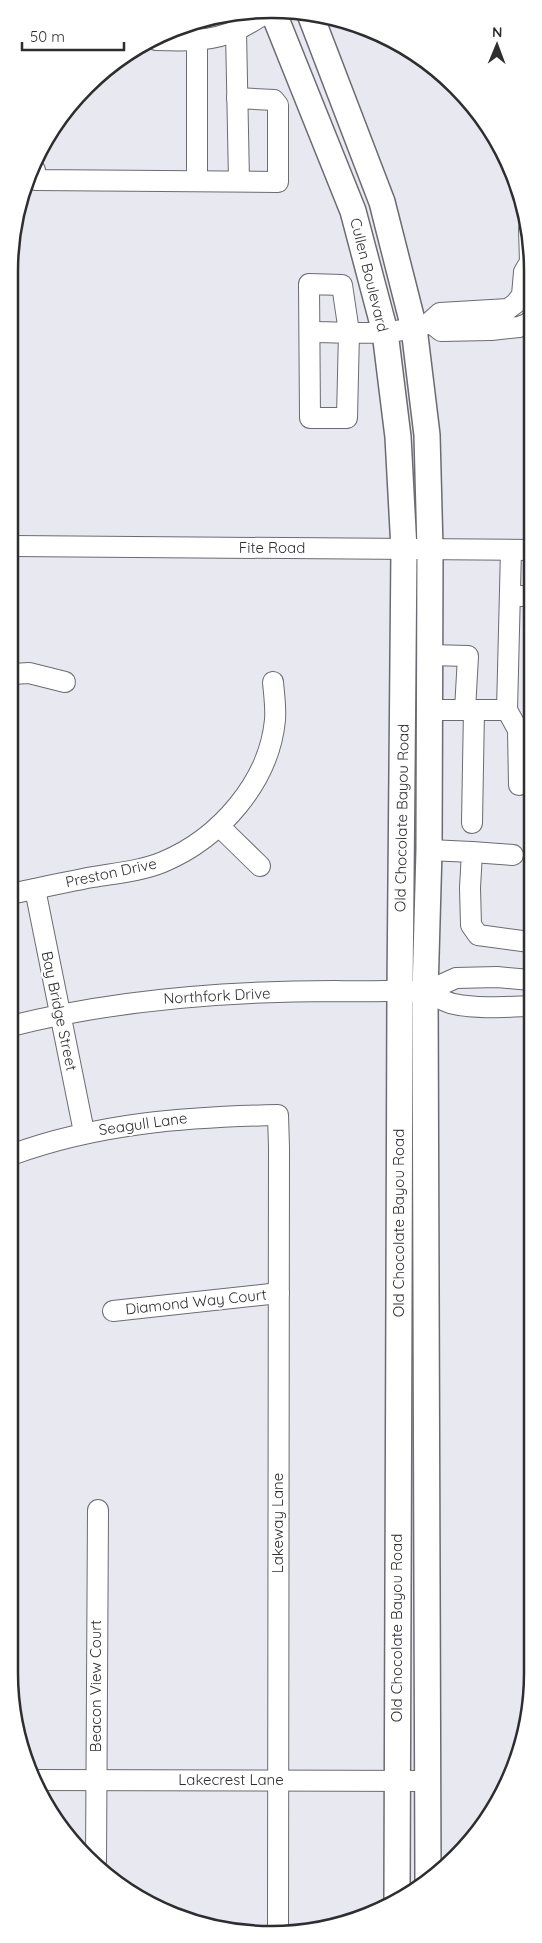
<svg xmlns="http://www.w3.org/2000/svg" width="542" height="1943" font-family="Quicksand,sans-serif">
  <rect width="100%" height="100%" fill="#e8e8f0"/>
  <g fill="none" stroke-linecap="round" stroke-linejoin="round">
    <defs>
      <g id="minor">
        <polyline points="236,31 239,181"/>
        <path d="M156 40C183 41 212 42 237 30 247 25 256 19 265 14"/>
        <polyline points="197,40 197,181"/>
        <polyline points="35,170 35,180 278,182 278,105 274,100 237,98"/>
        <polyline points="529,229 530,262 524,272 522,295 516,303 508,309 440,313 430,322 441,331 491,330 519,327 529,323 531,320"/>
        <polygon points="309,284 342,285 349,332 347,418 310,418"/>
        <path d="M310 332C348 332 390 337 427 324"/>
        <polyline points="13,546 530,550"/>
        <polyline points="510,596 530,596"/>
        <polyline points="430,655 468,656 465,710"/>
        <polyline points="12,674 29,673 65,682"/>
        <polyline points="429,710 507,710 511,550"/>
        <polyline points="507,710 518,730 519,785"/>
        <polyline points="472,823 474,710"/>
        <polyline points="219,826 260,866"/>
        <polyline points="429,850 472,852 470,888 471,925 478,935 530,942"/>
        <polyline points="472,852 513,855"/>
        <polyline points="35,889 84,1132"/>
        <path d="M11 894C39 888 66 882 93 877 117 873 141 871 163 862 220 838 269 782 275 720 276 707 274 694 273 682"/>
        <polyline points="425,992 456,978 497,977 530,980"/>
        <path d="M11 1026C117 999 226 991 335 991 364 992 393 990 422 992 433 993 443 1002 454 1004 478 1009 505 1007 530 1006"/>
        <path d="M11 1155C98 1123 186 1117 278 1115L279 1147 278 1931"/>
        <polyline points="113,1311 279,1293"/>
        <polyline points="33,1780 428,1781"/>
        <polyline points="96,1862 98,1510"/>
      </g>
      <g id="major">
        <polyline points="274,14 353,211 385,332 398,437 404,549 400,992 397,1897"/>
        <polyline points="310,14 382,202 414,328 427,435 430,549 429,850 425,992 428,1881"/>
      </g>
    </defs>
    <use href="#minor" stroke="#6b6b71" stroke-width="22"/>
    <use href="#major" stroke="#6b6b71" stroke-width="28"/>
    <use href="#minor" stroke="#fff" stroke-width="20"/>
    <use href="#major" stroke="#fff" stroke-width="25"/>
  </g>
  <g text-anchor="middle" stroke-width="4.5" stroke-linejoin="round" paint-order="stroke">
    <g font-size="15" fill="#2e2e31" stroke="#fff">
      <text transform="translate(369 275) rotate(76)" y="5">Cullen Boulevard</text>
      <text x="272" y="553">Fite Road</text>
      <text transform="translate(402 818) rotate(-89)" y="5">Old Chocolate Bayou Road</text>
      <text transform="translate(111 873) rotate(-12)" y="5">Preston Drive</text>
      <text transform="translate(217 996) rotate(-3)" y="5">Northfork Drive</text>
      <text transform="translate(59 1011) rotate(78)" y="5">Bay Bridge Street</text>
      <text transform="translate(143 1124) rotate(-8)" y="5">Seagull Lane</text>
      <text transform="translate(399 1223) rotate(-90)" y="5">Old Chocolate Bayou Road</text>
      <text transform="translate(196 1302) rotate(-6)" y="5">Diamond Way Court</text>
      <text transform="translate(278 1523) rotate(-90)" y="5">Lakeway Lane</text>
      <text transform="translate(397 1628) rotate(-90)" y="5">Old Chocolate Bayou Road</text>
      <text transform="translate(96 1686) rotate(-90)" y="5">Beacon View Court</text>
      <text x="231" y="1785">Lakecrest Lane</text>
    </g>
  </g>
  <path d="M0 0H542V1943H0ZM271 18H271A253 253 0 0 1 524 271V1673A253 253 0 0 1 271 1926H271A253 253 0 0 1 18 1673V271A253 253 0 0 1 271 18Z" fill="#fff" fill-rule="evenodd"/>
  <path fill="none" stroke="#2e2e31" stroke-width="2.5" d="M271 18H271A253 253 0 0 1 524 271V1673A253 253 0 0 1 271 1926H271A253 253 0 0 1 18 1673V271A253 253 0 0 1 271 18Z"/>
  <g transform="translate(497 45) rotate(1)" stroke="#ffffff" stroke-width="4" paint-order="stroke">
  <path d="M0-4L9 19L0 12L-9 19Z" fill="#2e2e31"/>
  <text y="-8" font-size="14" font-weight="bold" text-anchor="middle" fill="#2e2e31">N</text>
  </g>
  <path d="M22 42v8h102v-8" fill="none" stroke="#2e2e31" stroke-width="2.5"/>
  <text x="30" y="42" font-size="15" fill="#2e2e31" stroke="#ffffff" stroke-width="4" paint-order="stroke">50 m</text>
</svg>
